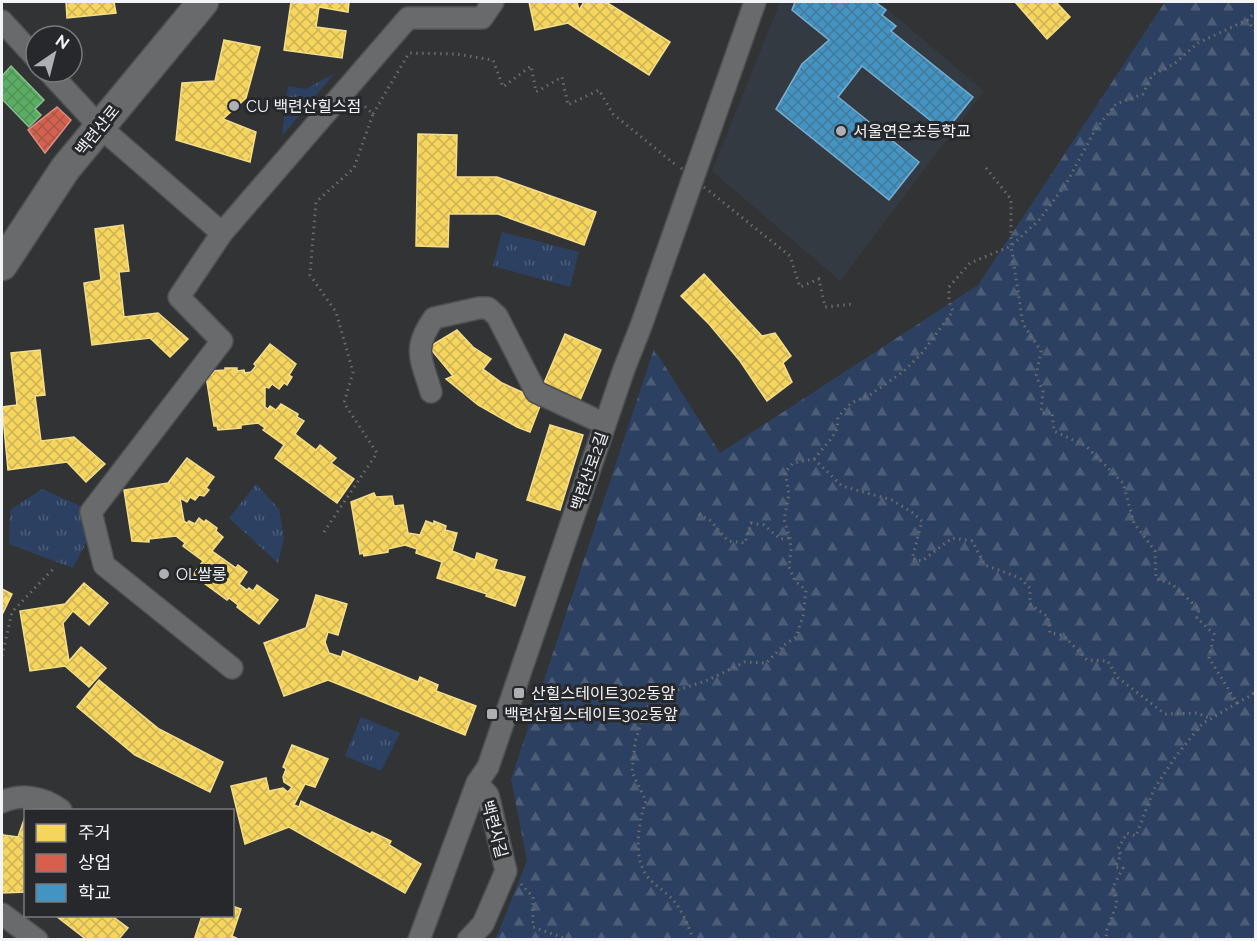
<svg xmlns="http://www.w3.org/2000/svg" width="1257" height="941" font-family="Raleway,'Noto Sans KR',sans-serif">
  <defs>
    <pattern id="forest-firs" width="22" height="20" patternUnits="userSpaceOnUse" patternTransform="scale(1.5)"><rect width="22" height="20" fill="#2c4161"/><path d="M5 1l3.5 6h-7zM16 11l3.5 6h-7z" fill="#4b5d78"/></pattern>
    <pattern id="park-tufts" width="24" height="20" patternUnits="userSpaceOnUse" patternTransform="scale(1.5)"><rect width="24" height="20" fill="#2c4161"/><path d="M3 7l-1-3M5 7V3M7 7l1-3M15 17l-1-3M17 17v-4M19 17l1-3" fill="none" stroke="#4b5d78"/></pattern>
    <pattern id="homes-cross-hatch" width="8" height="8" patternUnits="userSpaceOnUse" patternTransform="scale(1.5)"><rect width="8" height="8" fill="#f6d55c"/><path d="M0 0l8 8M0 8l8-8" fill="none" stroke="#cbb258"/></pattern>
    <pattern id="shops-cross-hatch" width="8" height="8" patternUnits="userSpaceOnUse" patternTransform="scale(1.5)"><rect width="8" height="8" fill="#d6604d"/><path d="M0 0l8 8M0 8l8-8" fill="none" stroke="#a5584c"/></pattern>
    <pattern id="schools-cross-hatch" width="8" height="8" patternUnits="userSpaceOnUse" patternTransform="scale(1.5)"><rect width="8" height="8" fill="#4393c3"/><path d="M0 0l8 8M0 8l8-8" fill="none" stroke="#457999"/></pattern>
    <pattern id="public-cross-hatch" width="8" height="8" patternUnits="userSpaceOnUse" patternTransform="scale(1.5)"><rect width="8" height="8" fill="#5aae61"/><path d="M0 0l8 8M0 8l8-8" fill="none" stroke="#55905a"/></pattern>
  </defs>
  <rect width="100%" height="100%" fill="#313335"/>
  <polygon fill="#343a42" points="780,2 879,2 984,91 840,281 712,171"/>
  <polygon fill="url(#forest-firs)" points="1165,2 1255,2 1255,939 493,939 497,936 527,861 511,779 654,349 720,453 978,285"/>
  <g fill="url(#park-tufts)">
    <polygon points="335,73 282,136 288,86 306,89"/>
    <polygon points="502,232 579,252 570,287 493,266"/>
    <polygon points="256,484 279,509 284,538 278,563 229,518"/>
    <polygon points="42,489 85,508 90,535 73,568 9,544 10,510"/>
    <polygon points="361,717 400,733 381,771 345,756"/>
  </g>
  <g fill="url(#homes-cross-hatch)" stroke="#f5de8a" stroke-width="1.5">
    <polygon points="66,2 114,2 116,13 67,18"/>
    <polygon points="291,2 312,4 312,2 349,2 348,12 319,7 316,27 346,31 342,58 284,50"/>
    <polygon points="529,2 577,2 579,10 584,2 606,2 670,42 649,75 568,23 535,30"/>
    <polygon points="1015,2 1056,2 1070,17 1047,39"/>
    <polygon points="224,40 260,47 246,98 223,119 256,132 250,162 176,140 182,83 215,81"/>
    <polygon points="418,134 457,135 456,177 497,177 596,212 584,245 498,214 449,214 448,247 416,246"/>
    <polygon points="123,225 129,271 119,272 124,317 158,313 188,339 170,357 150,338 92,345 84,283 101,280 95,229"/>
    <polygon points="704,274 762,336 775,333 791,356 783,363 792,382 767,401 740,361 709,324 681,296"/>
    <polygon points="457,330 473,347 491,359 483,369 502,383 542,401 530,432 517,427 478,405 446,379 453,376 429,347"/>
    <polygon points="565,334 601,350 578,405 541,390"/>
    <polygon points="270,344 296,364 289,375 292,377 287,385 284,383 279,389 272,384 269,388 265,387 265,407 268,409 270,406 276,410 281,404 298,414 297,417 304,421 295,434 316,450 320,445 336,458 331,463 354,479 337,503 275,458 284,445 263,430 265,428 258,423 241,425 241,428 218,430 217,426 214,426 206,376 212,375 211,371 225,370 225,368 237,368 237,371 244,370 245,373 251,372 256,366 254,364"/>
    <polygon points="40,350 45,395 35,396 41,441 74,437 105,464 86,482 67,462 8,470 2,407 17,405 11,353"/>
    <polygon points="550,425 583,435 560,510 527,500"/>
    <polygon points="187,458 214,477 206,488 209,490 204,496 199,495 195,500 190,497 187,502 180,498 184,521 187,523 189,521 195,524 199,518 204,522 206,520 217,528 216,531 223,537 212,551 236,568 238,565 247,572 239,584 247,590 249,588 253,591 257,585 278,600 259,624 237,607 238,605 229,598 227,600 193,575 203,561 183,546 185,543 176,536 149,539 149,542 132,541 124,490 168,483"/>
    <polygon points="374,493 376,497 392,496 394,506 403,505 408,533 420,535 426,521 434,524 434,521 446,526 445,530 457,533 452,551 475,560 477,553 497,560 494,569 525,577 515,606 486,596 487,594 437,578 442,562 416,553 417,549 405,545 388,549 388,552 364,556 363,553 360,554 351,502"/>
    <polygon points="84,583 108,603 89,625 73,611 63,623 69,661 81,647 106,668 89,687 65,666 30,671 20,611 65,604"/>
    <polygon points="2,589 12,594 2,615"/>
    <polygon points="316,595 347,604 338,635 328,632 325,642 329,653 341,657 343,651 418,682 420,677 438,685 436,691 476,706 465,735 328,680 284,696 264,643 306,628"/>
    <polygon points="99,680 159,729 223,762 210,792 135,755 77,707"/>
    <polygon points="292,745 328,759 315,787 305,784 294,805 299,807 301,801 370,834 372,832 391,841 389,845 421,864 405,893 289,827 245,844 231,786 266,778 269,791 283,788 288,792 292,787 284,782 283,777 286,769 283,767"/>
    <polygon points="26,814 26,892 2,893 2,832 3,835 18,837"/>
    <polygon points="232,906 241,909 232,936 240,940 194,940 202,916 232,916"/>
    <polygon points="56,916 112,916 128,928 118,940 87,940"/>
  </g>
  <polygon fill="url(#shops-cross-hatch)" stroke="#de8c80" stroke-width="1.5" points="57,107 71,120 45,153 28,130"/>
  <polygon fill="url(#schools-cross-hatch)" stroke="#78b0d3" stroke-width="1.5" points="795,2 875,2 886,10 882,15 896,26 891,31 973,97 945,132 862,66 838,97 919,162 889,200 776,109 802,64 829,40 792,10"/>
  <polygon fill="url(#public-cross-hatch)" stroke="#88c38e" stroke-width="1.5" points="11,66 44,100 35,109 41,115 29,127 2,99 2,76"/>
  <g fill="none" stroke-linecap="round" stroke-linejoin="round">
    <defs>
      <g id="street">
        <polyline points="2,21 36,58"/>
        <polyline points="49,72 100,127 222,233 408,18 482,18 493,2"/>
        <polyline points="222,233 179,297 222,341 91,512 104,565 232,668"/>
        <path d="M431 392C421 358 412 349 434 318L479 308H488L497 316 536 392 605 424"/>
        <path d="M2 802C21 793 44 797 61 810"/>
        <polyline points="2,914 37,940"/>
        <polyline points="419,940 477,783 488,767 624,369 641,326 755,2"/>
        <polyline points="468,940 483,924 506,871 488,795 477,783"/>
      </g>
      <polyline id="secondary" points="2,265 65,169 203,2"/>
    </defs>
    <use href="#street" stroke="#4d4f51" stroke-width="24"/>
    <use href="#secondary" stroke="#4d4f51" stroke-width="33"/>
    <g stroke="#6b6c6d" stroke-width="3" stroke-dasharray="1.5 4.5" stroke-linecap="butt">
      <polyline points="1247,20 1256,32"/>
      <polyline points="373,114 409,53 456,54 493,60 503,87 531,66 536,92 562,77 568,105 599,90 613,114 677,166"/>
      <polyline points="986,168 1011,199 1011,246 1023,324 1041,351 1036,376 1043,391 1041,413 1052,412 1054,431 1086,446 1123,483 1134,523 1155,551 1156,579 1172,584 1199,609 1197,618 1214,634 1209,658 1237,703 1202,724 1176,756 1154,789 1136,836 1127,833 1118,849 1121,855 1115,867 1123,868 1113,887 1117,904 1107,929 1106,940"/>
      <polyline points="709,191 790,256 800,287 819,279 825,307 854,304"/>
      <polyline points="814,459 842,486 892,500 913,513 922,521 912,559 922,561 952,538 972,541 985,565 1020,578 1030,588 1030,604 1048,617 1050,633 1063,635 1087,660 1108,661 1117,677 1165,714 1198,713 1211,719"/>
      <polyline points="699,514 711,521 728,541 745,543 751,523 764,525 780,539 790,538"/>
      <polyline points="324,532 377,453 344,403 353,372 336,312 310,275 316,202 354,168 373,114 361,103"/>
      <polyline points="2,656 12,612 55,567"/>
      <polyline points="1253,693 1256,699"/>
      <polyline points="1237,703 1250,696 1256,691"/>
      <polyline points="521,884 533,897 533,927 570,940"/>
      <path d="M693 940C689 926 682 910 672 899 663 889 648 882 643 869 634 850 639 820 646 801L632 772 635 742 645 711 655 697 706 681 745 662 766 663 784 645 796 637 803 616 806 590 795 581 789 567 791 550 790 538 784 520 789 494 785 472 793 463 814 459 831 439 837 429 838 417 851 403 870 395 904 371 922 353 953 311 949 302V287L970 263 1011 246 1039 220 1066 184 1095 130 1116 104 1143 94 1152 75 1174 64 1198 43 1247 20 1256 12"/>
    </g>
    <use href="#street" stroke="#696a6c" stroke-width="21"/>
    <use href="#secondary" stroke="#696a6c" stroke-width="30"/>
    <polyline stroke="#6b6c6d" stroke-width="3" stroke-dasharray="1.5 4.5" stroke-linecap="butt" points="681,168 705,188"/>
  </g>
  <g fill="#aeb0b3" stroke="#26282c" stroke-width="2">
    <circle cx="234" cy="106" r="6"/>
    <circle cx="841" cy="131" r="6"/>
    <circle cx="164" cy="574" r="6"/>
    <rect x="513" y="687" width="12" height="12" rx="3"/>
    <rect x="486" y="708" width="12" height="12" rx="3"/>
  </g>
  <g text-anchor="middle" stroke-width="6" stroke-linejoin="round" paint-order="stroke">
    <g font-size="16" fill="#f2f4f7" stroke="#26282c" text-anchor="start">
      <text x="246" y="112">CU 백련산힐스점</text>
      <text x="853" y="137">서울연은초등학교</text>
      <text x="176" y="580">OL쌀롱</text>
      <text x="531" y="699">산힐스테이트302동앞</text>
      <text x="504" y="720">백련산힐스테이트302동앞</text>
    </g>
    <g font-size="16" fill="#f2f4f7" stroke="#26282c">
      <text transform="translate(97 130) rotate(-51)" y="6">백련산로</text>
      <text transform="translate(589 471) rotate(-71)" y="6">백련산로2길</text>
      <text transform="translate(495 829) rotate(75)" y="6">백련사길</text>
    </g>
  </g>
  <rect width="1257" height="941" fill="none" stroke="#f2f4f7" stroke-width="6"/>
  <rect x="24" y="809" width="210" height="108" fill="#26282c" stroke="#787a7d" stroke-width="1.5"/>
  <rect x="36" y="824" width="30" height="18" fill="#f6d55c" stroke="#787a7d" stroke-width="1.5"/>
  <text x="78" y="839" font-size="18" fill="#f2f4f7">주거</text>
  <rect x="36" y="854" width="30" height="18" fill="#d6604d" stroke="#787a7d" stroke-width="1.5"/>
  <text x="78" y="869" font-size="18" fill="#f2f4f7">상업</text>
  <rect x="36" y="884" width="30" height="18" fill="#4393c3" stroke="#787a7d" stroke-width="1.5"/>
  <text x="78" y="899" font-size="18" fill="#f2f4f7">학교</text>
  <g transform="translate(54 54) rotate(35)"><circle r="28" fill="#26282c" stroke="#787a7d" stroke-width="1.5"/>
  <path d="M0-4.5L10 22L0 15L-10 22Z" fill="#aeb0b3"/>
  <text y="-9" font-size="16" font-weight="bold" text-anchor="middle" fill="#f2f4f7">N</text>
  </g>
</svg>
